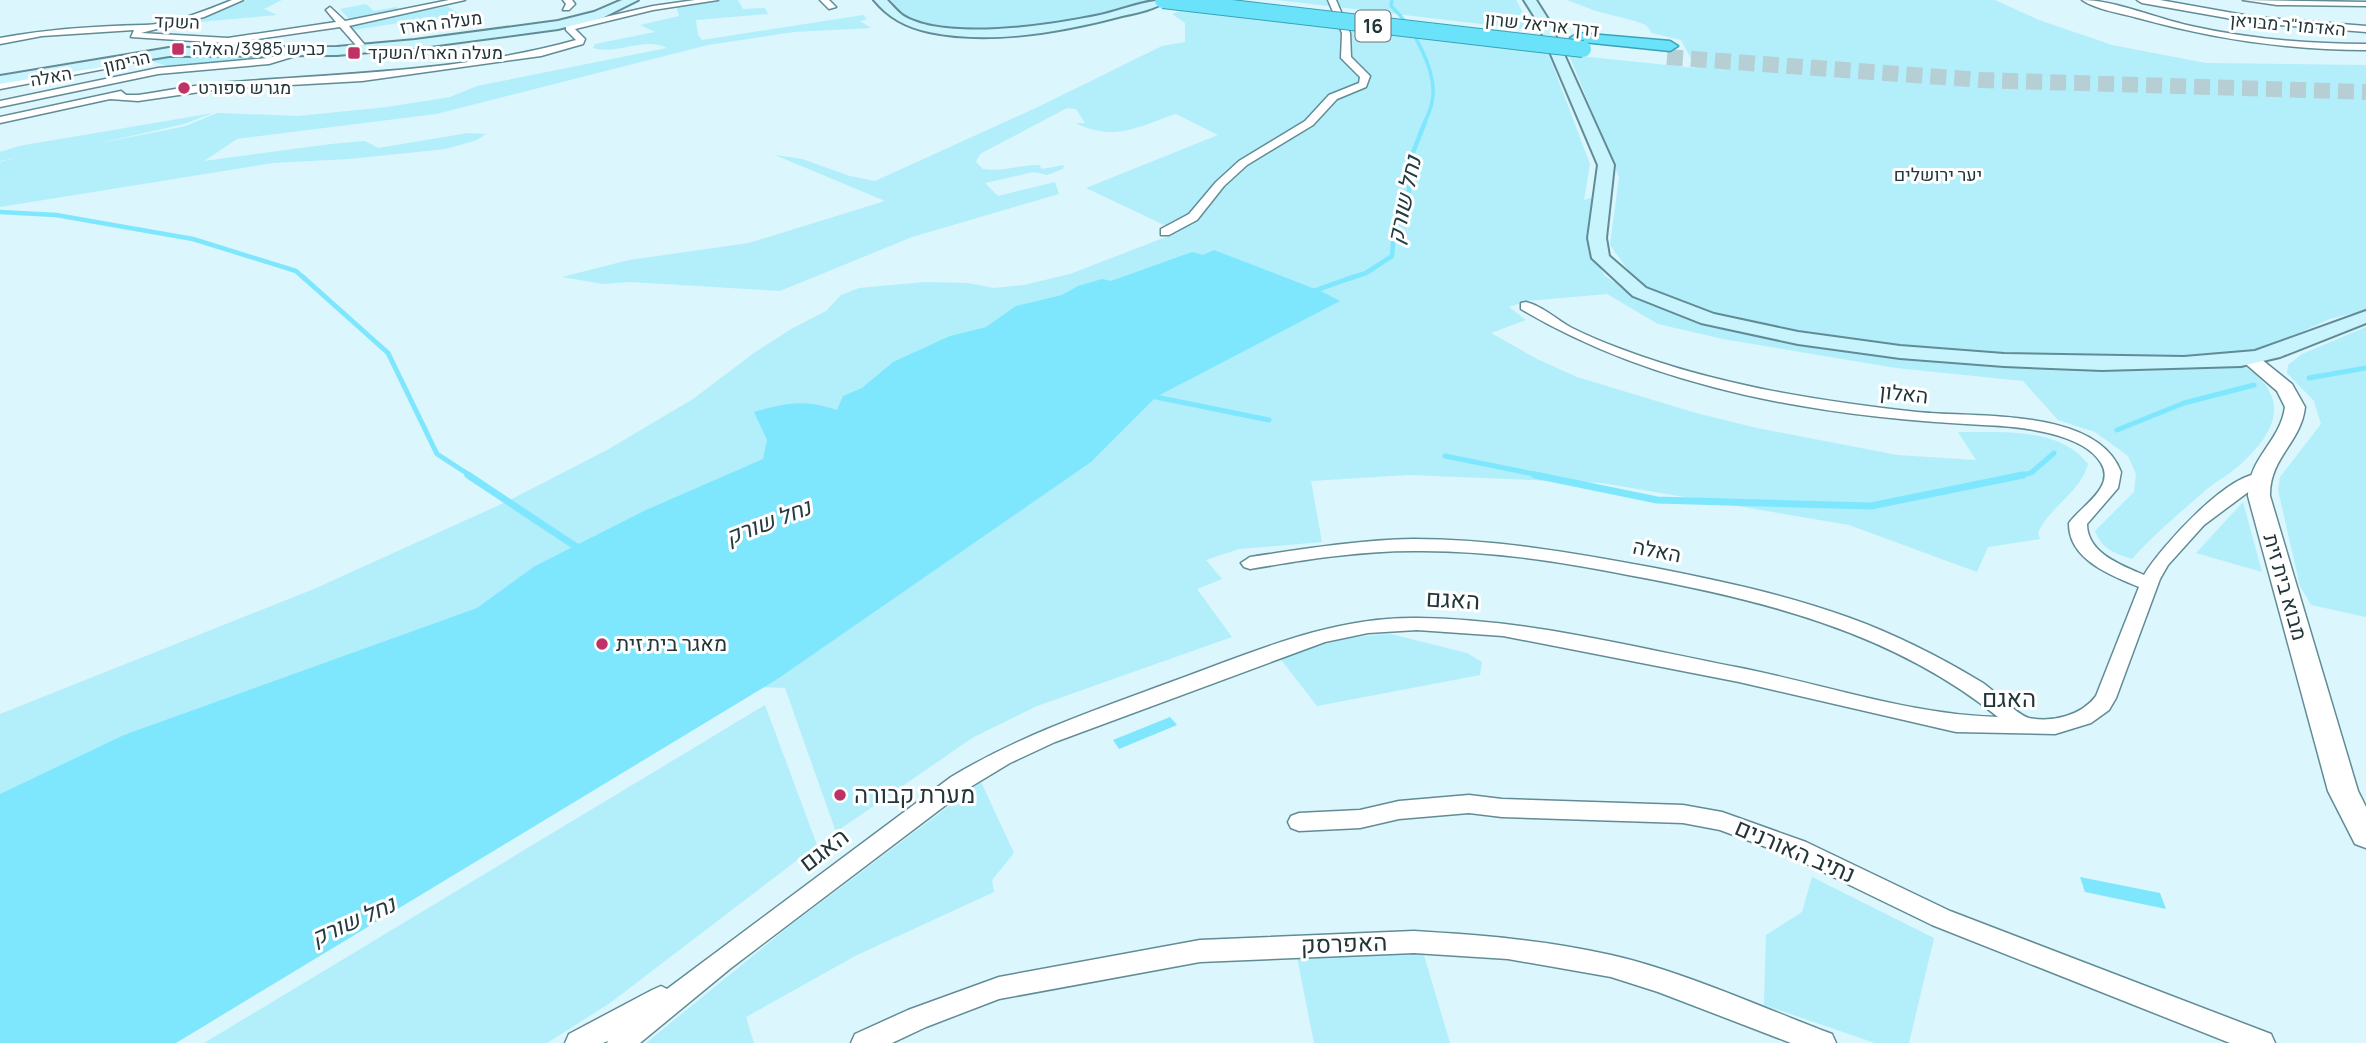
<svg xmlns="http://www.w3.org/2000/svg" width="2366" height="1043" font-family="Manrope,Heebo,sans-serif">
  <rect width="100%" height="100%" fill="#dbf6fc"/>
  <g fill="#b3eefb">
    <polygon points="247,0 282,0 264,9 277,15 166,25 206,17"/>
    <path d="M721 0H738L743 9 765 8 768 14 696 20 698 35 702 40 863 15 867 19 860 21 871 28 794 32 708 45 436 114 237 139 204 161 331 144 365 141 378 148 468 133 486 134 477 140 446 149 349 159 273 163 0 207V162L15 158 0 161V152L19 146 213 113 184 124 96 144 186 126 217 113 298 116 387 107 450 97 477 86 667 48C646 36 617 55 593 48L595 44 655 32 640 25 679 16 676 6Z"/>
    <path d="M891 0H1154L1131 9 1109 10 1113 14C1069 22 913 50 891 0Z"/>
    <polygon points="1277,0 1516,0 1533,30"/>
    <polygon points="1567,0 1995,0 2039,20 2112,45 2206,63 2366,65 2366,310 2330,319 2256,352 2211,355 2142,358 1952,352 1846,343 1711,315 1668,298 1636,281 1610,245 1619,177 1569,55 1696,68 1681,40 1652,33 1646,25 1635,21 1596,11"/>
    <polygon points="366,4 374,11 396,7 400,10 351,21 340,9"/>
    <polygon points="447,6 464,17 428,22 424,19 354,30 349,25"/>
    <path d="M1183 10 1547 50 1590 164 1584 200 1601 194 1590 240V252L1605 276 1630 293 1659 306 1792 342 1870 355 1929 360 2240 364C2286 391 2283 424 2246 459 2235 471 2220 479 2207 489 2181 512 2155 533 2132 559 2114 553 2102 549 2095 531L2134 492 2136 474 2128 456 2095 432 2058 420 2023 381 1896 368 1723 339 1658 324 1607 294 1527 301 1509 307 1526 320 1491 333 1537 359 1577 377 1696 413 1757 428 1897 455 1976 460 1958 432C2001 433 2059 426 2088 464 2081 492 2049 507 2038 533L2040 539 1988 547 1977 572 1849 525 1602 483 1408 475 1311 481 1322 542 1239 549 1206 560 1222 579 1197 589 1232 637 1037 706 972 738 836 832 785 688 515 675 0 902V714L314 589 508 501 607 450 693 399 754 353 791 329 826 311 841 295 859 288 925 282 968 283 994 288 1024 285 1070 274 1179 232 1086 188 1218 135 1176 114C1136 127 1116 142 1075 123H1085L1076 109 1067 108 980 154 976 162 983 169C1001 172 1019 165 1039 165L1042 169 1064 165 1063 169 1047 175 1034 172 985 183 998 196 1055 182 1059 194 912 237 780 291 630 282 603 284 562 277 629 260 749 243 885 201 775 155 802 159 850 176 875 181 1038 107 1162 46 1185 42V23L1172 14Z"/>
    <polygon points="162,54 282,55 263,60 169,67 147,59"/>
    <polygon points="2366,327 2366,617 2311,605 2300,586 2278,490 2280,477 2321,424 2314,401 2287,373 2288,365 2302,354"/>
    <polygon points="2243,502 2262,572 2196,553"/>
    <path d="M1391 634 1467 653 1482 662 1480 675 1317 706 1279 657C1316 646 1352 635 1391 634Z"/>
    <polygon points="765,705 817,845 610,1003 547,1043 204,1043"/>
    <polygon points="981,782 1014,853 992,880 994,892 857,955 746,1017 754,1043 646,1043 787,928"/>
    <polygon points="1812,877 1934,938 1909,1043 1875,1043 1764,1005 1766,935 1802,912"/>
    <polygon points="1423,952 1450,1043 1314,1043 1297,957"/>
  </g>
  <g fill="#7fe7fd">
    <path d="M1214 250 1323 292 1340 301 1156 397 1091 462 776 680 176 1043H0V794L124 735 477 608 535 566 646 510 763 459 767 440 754 412C787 403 803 399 837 410L843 396 862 388 893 362 950 336 986 327 1016 306 1062 295 1078 286 1102 279 1111 281 1192 252 1203 255Z"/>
    <polygon points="1170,717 1177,725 1119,749 1113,740"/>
    <polygon points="2080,877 2160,893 2166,909 2085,892"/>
  </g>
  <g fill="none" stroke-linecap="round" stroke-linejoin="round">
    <path stroke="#7fe7fd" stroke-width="3.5" d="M1392 0 1391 6C1412 25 1439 73 1432 102 1431 109 1427 117 1424 124"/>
    <g stroke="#7fe7fd" stroke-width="4.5">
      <polyline points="0,212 56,215 193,239 296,271 305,279"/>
      <polyline points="1348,279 1366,273 1392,256 1395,219 1409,191 1410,160 1425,122"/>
    </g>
    <g stroke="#7fe7fd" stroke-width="5">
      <polyline points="303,277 388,353 437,454 471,476"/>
      <polyline points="1311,292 1353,277"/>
      <polyline points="2309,378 2366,368"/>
      <polyline points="1151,396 1269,420"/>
      <polyline points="2117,430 2184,403 2254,385"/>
      <polyline points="1445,456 1544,476"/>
      <polyline points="2014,476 2031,473 2054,453"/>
    </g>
    <g stroke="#7fe7fd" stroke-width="7">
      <polyline points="468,475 575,546 582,548"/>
      <polyline points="1535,475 1657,500 1871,506 2023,475"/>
    </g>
    <polyline stroke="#b6cfd5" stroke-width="16" stroke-dasharray="16 8" stroke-linecap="butt" points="1667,57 1982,80 2366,92"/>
    <defs>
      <g id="minor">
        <path d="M232 0H243L204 17 141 33 228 38 336 22 326 10 330 7 345 21 449 0H465L349 26 364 44V50L359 53 356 52 355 44 340 27 237 42 229 50 224 47 225 43 131 37 134 30 42 36 0 44V38C48 29 96 26 144 25 171 25 207 10 232 0Z"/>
        <polygon points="563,0 572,0 575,4 569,10 563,10 566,4"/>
        <path d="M695 0H718L653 10 575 29 585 39 583 44 541 56 362 81 220 89 138 101 110 99 0 123V117L121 91 126 95H138C166 91 194 85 222 83 340 73 462 72 576 40L566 30V26L653 6Z"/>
        <polygon points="820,0 829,0 836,7 829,9"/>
        <polygon points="1328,0 1336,0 1350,33 1351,57 1370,76 1366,87 1337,99 1313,125 1247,165 1224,186 1197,220 1169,235 1161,235 1161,229 1189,214 1216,182 1239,161 1305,121 1329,95 1359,83 1360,77 1341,58 1342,33"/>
        <path d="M2082 0C2114 0 2158 19 2191 26 2249 39 2307 44 2366 44V50C2288 50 2213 39 2138 18 2120 13 2097 10 2082 0Z"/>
        <polygon points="2243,0 2366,2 2366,6 2277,5"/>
        <polygon points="302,48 307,51 305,53 269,64 158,74 0,107 0,101 158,68 268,58"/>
        <polygon points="127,59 132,62 130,64 0,89 0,83"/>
        <path d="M1526 302C1543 306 1557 320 1572 328 1588 336 1605 343 1621 349 1716 385 1817 401 1917 412 1973 418 2097 407 2121 472L2118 488 2087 524C2087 553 2121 565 2144 575 2159 549 2233 466 2265 474L2267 478 2204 525 2168 565 2160 579 2116 698 2109 710 2091 723 2055 734 1956 732 1739 682 1503 636 1417 630 1368 633 1325 642 1055 742 1010 763 967 789 731 968 640 1043H607L608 1041 603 1043H565L569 1034 652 990 661 986 667 989 951 777C1021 735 1095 710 1171 682 1251 653 1332 616 1418 618 1525 619 1632 647 1736 667 1823 684 1910 715 1998 717 1892 631 1759 599 1628 575 1557 561 1485 550 1413 551 1358 551 1304 560 1250 569L1244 567 1241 563 1250 557C1304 549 1358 540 1413 539 1495 539 1575 553 1655 568 1721 581 1787 595 1850 618 1897 635 1940 657 1983 683 1995 691 2017 715 2029 718 2053 723 2082 715 2096 696L2139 587C2110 575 2068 559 2069 523 2081 506 2116 487 2101 463 2083 432 2015 426 1983 425 1825 417 1659 391 1521 309V303Z"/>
        <polygon points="1469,795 1502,799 1683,805 1722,812 1806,842 1950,911 2271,1034 2275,1043 2230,1043 1932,925 1790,856 1720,830 1683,823 1502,817 1469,813 1399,819 1360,828 1299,831 1291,828 1288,822 1291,816 1299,813 1360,810 1399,801"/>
        <path d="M1414 931C1480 935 1546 940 1611 955 1682 971 1763 1008 1832 1034L1836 1043H1791L1658 992 1611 977 1508 959 1414 953 1200 962 999 999 926 1027 892 1043H851L855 1034 908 1010 999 977 1200 940Z"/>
      </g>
      <g id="tertiary">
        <polygon points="2137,0 2160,0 2255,17 2366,26 2366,32 2255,23 2142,3"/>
        <path d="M2249 353 2256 355 2292 384 2305 407C2301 443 2269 458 2270 496L2358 791 2366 807V848L2355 844 2328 791 2248 496C2248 457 2280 443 2285 407L2277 391 2240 359Z"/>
      </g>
      <g id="secondary">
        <polygon points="622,0 638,0 602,18 558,29 415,48 337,55 169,56 0,84 0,76 169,48 337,47 415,40 558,21 594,12"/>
        <path d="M874 0H887C892 5 897 11 902 15 943 42 1053 25 1100 15 1123 10 1144 0 1168 0 1156 9 1137 13 1122 16 1062 32 991 45 929 32 906 27 889 18 874 0Z"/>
        <polygon points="1524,0 1536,0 1548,19 1614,165 1606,238 1609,256 1646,288 1714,314 1798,332 1900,346 2004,354 2184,357 2255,351 2366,311 2366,323 2280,357 2241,366 2102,370 2004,366 1900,358 1798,344 1701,323 1633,296 1592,258 1588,238 1598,165 1536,19"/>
      </g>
      <polygon id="trunk" points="1578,33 1670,41 1678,46 1670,51 1573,41 1570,38"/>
    </defs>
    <use href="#minor" stroke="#618c96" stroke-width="3"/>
    <use href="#tertiary" stroke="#618c96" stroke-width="3"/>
    <use href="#secondary" stroke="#618c96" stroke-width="4"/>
    <use href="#trunk" stroke="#38a2b6" stroke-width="3"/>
    <use href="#minor" fill="#fff" fill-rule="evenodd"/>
    <use href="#tertiary" fill="#fff" fill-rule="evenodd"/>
    <use href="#secondary" fill="#c7f4fd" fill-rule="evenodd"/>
    <use href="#trunk" fill="#6ae3fa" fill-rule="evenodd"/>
    <defs>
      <polyline id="trunk-bridge" points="1163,0 1583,49"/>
    </defs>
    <use href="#trunk-bridge" stroke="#38a2b6" stroke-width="18" stroke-linecap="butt"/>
    <use href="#trunk-bridge" stroke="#6ae3fa" stroke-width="16"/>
  </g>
  <g fill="#be3266" stroke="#fff" stroke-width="2.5">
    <rect x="171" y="42" width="14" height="14" rx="3.5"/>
    <rect x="347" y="46" width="14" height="14" rx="3.5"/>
    <circle cx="184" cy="88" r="7"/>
    <circle cx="602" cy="644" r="7"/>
    <circle cx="840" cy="795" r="7"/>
  </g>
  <g text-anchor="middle" stroke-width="6" stroke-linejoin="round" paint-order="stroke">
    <g font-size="18" fill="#223539" stroke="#fff">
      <text transform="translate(177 22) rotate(2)" y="6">השקד</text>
      <text transform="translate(441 23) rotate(-7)" y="6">מעלה הארז</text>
      <text transform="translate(1542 25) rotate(6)" y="6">דרך אריאל שרון</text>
      <text transform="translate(2288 25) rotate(5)" y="6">האדמו"ר מבויאן</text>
      <text transform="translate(127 62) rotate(-13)" y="6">הרימון</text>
      <text transform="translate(51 77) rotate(-10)" y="6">האלה</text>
    </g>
    <g font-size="18" fill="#223539" stroke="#fff" text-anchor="start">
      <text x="192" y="55">כביש 3985/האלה</text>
      <text x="368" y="59">מעלה הארז/השקד</text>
      <text x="198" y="94">מגרש ספורט</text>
    </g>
    <g font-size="18" fill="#20383d" stroke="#fff">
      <text x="1938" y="181">יער ירושלים</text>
    </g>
    <rect fill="#fff" stroke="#647274" stroke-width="2" x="1355.5" y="10.5" width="35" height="31" rx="5"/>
    <g font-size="19" font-weight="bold" fill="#223539">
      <text x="1373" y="33">16</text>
    </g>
    <g font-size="21" fill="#223539" stroke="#fff">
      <text transform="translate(1904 394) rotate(6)" y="7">האלון</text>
      <text transform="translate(1657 551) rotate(11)" y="7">האלה</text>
      <text transform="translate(2285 587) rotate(74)" y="7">מבוא בית זית</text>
    </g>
    <g font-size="21" fill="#223539" stroke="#fff" text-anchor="start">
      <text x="616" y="651">מאגר בית זית</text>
    </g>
    <g font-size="23" font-style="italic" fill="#233b41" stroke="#fff">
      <text transform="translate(1404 200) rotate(-78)" y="8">נחל שורק</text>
      <text transform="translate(768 522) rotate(-21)" y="8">נחל שורק</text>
      <text transform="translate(353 921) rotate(-24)" y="8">נחל שורק</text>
    </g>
    <g font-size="24" fill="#223539" stroke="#fff">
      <text transform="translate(1453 600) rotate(3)" y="8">האגם</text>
      <text x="2009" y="707">האגם</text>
      <text transform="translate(824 850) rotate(-37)" y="8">האגם</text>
      <text transform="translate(1795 851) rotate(23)" y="8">נתיב האורנים</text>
      <text transform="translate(1344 944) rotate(-2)" y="8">האפרסק</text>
    </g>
    <g font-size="24" fill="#223539" stroke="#fff" text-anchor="start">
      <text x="854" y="803">מערת קבורה</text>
    </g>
  </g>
</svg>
